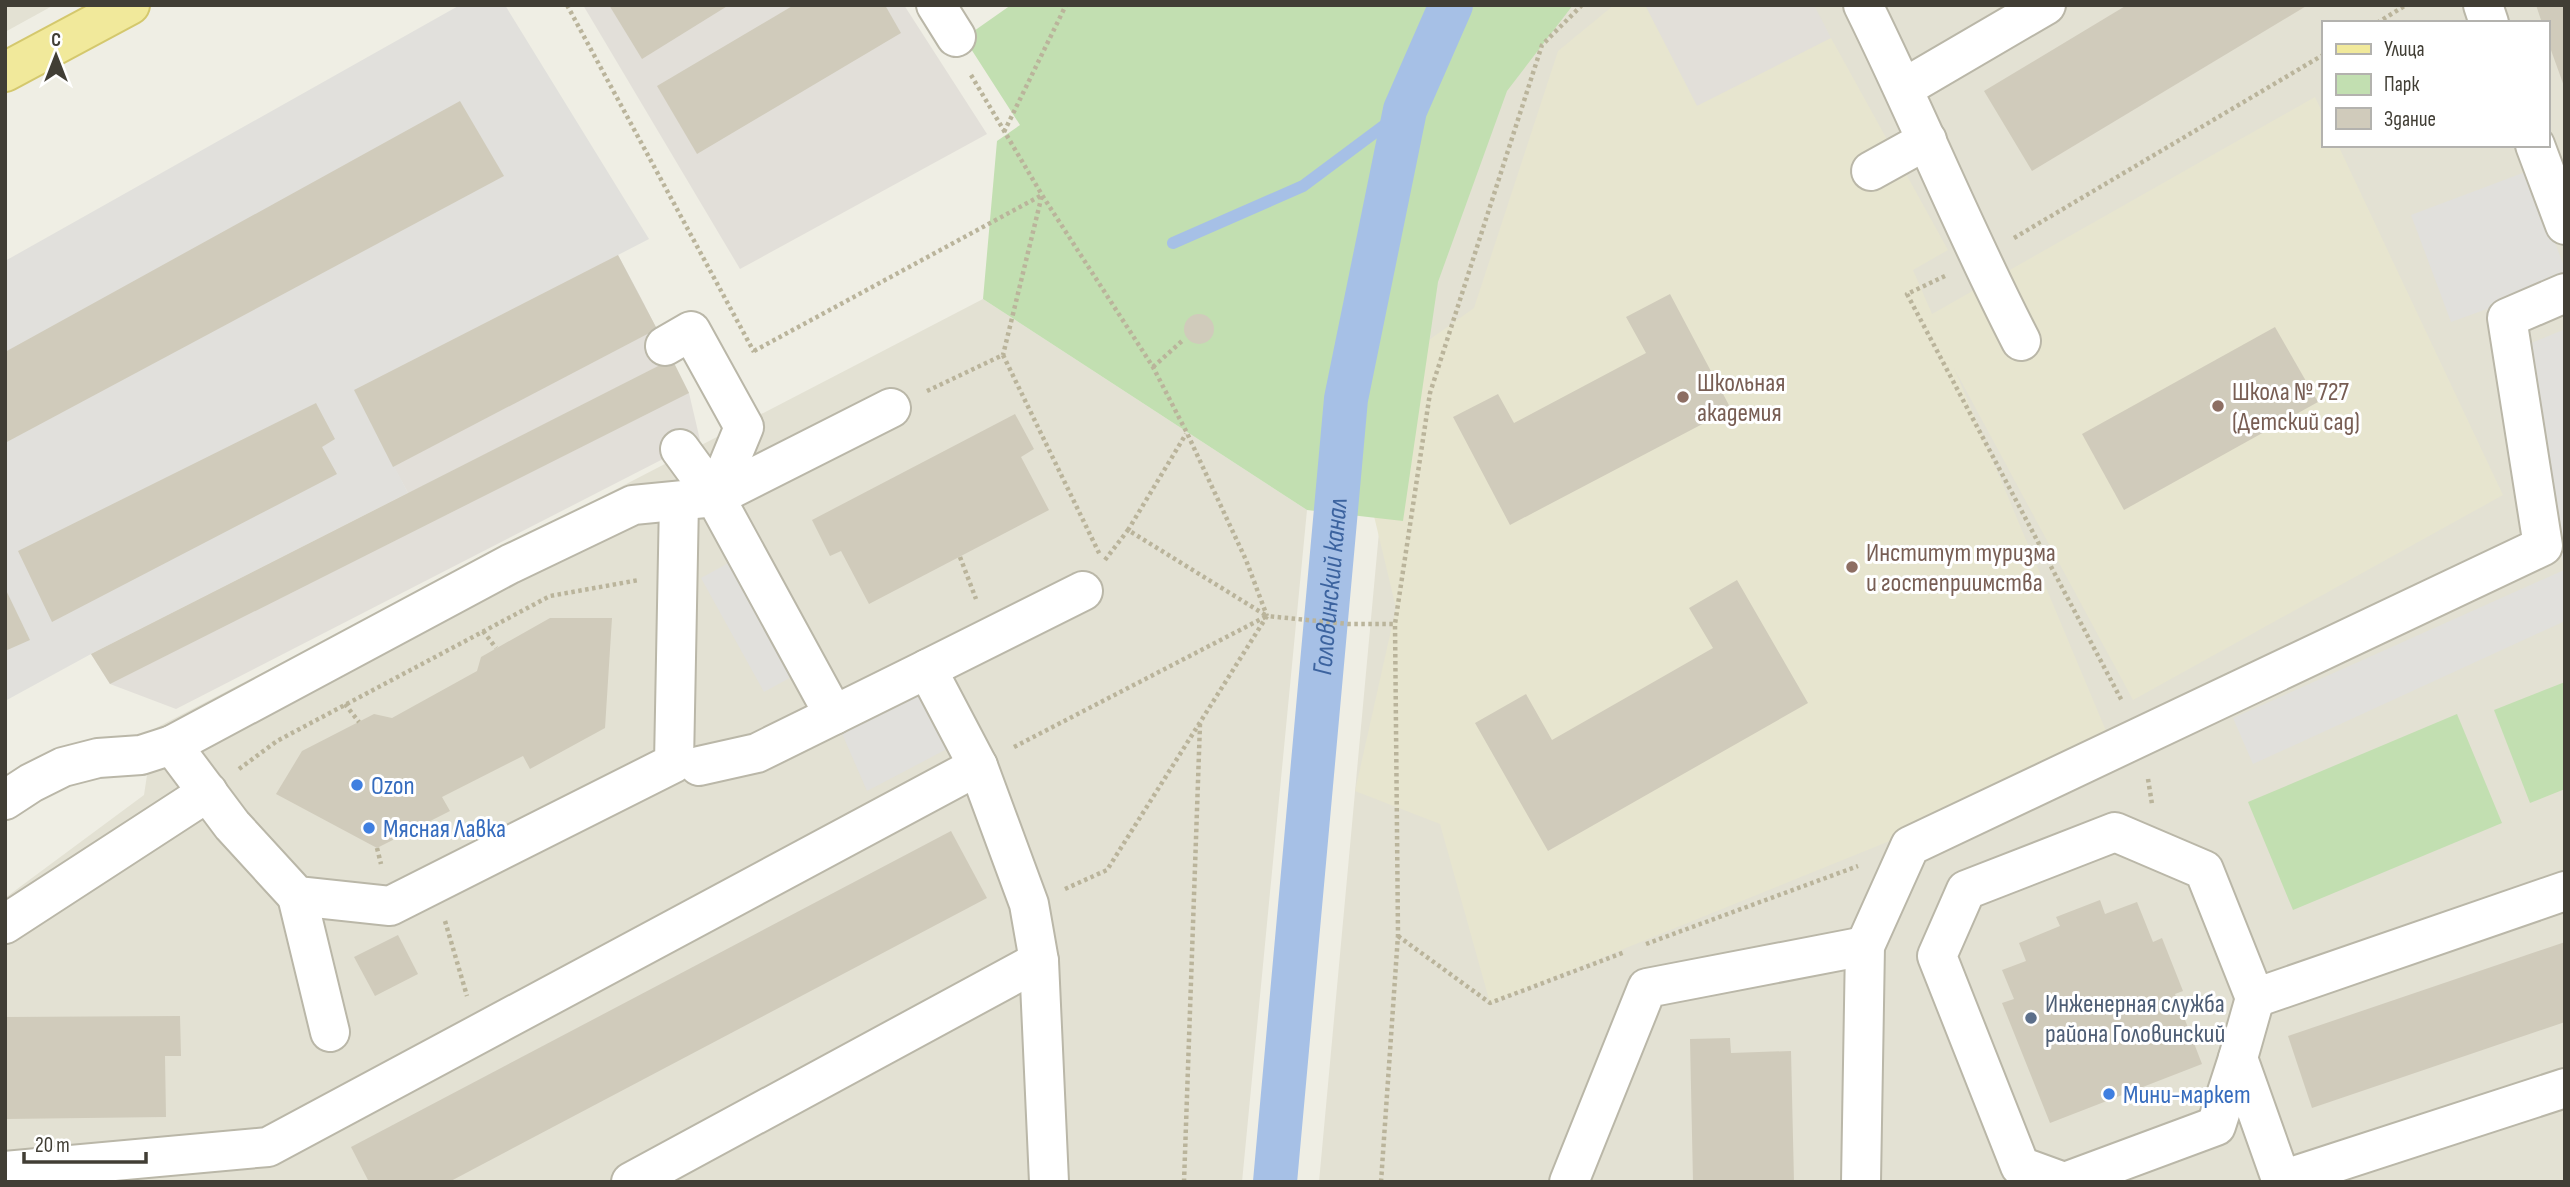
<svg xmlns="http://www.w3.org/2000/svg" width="2570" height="1187" font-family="'Sofia Sans Condensed',sans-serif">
  <rect width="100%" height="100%" fill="#efeee4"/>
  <g fill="#e3e1d3" fill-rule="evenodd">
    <polygon points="5,5 54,5 5,32"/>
    <path d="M1526 5H2565V1182H1319L1409 207ZM2323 23H2547V145H2323Z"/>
    <polygon points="983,299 1307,510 1242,1182 5,1182 5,898 144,795 154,729"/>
  </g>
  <g fill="#e2dfd9">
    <polygon points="583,5 904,5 987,134 740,269"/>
    <polygon points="1645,5 1814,5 1831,38 1697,106"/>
    <polygon points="639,294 689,393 700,440 176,709 110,684 91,654 408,493 375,432"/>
  </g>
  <polygon fill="#e7e5cf" points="1614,5 1645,5 1697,106 1831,38 1948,250 1913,270 1932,314 2315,97 2323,114 2323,145 2338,145 2503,495 2133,700 1954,368 2114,750 1490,1003 1440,824 1355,791 1396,608 1346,399 1474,308 1558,51"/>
  <g fill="#c2dfb1">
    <polygon points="1011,5 1573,5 1507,91 1438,282 1403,521 1307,510 983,299 997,141 1020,125 964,38"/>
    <polygon points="2565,682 2565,789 2530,803 2494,710"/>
    <polygon points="2457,714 2502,823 2293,910 2248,802"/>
  </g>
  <g fill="#e1e0dc">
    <polygon points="460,5 505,5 649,239 618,255 639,294 376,431 408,493 91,654 5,701 5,261"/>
    <polygon points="2528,171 2565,269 2565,281 2451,322 2411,215"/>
    <polygon points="2565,329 2565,621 2253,764 2233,718 2564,570 2529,344"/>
    <polygon points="732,561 795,675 764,692 701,578"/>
    <polygon points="927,669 964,740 867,791 834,715"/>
  </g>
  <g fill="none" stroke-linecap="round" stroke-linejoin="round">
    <polyline stroke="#a6c0e6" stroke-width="12" points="1173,243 1303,186 1405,110"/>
    <path stroke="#a6c0e6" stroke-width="44" id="s1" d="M1275 1182 1346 399 1405 110 1451 5"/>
  </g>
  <g fill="#d0cbbb">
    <polygon points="609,5 729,5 642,59"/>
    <polygon points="794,5 885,5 901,33 697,154 657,86"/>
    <polygon points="2127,5 2308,5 2032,171 1984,91"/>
    <polygon points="2536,5 2565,5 2565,89 2547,39 2547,23 2542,23"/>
    <polygon points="460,101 504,176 5,443 5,352"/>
    <polygon points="618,255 657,329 393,467 354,390"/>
    <polygon points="1670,294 1731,409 1510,525 1453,417 1498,394 1514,423 1646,353 1626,317"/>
    <circle cx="1199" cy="329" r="15"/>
    <polygon points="2275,327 2318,402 2124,510 2082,434"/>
    <polygon points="672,359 689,393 110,684 91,654"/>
    <polygon points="316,403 335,439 322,447 337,474 52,622 18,551"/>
    <polygon points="1015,414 1034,449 1021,457 1049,510 869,604 841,551 830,556 812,520"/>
    <polygon points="1737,580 1808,703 1548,851 1475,723 1526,694 1552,740 1713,648 1689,608"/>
    <polygon points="5,588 30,640 5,651"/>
    <polygon points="550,618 612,618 605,728 530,769 523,756 442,797 450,811 377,848 276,794 302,751 374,714 392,718 477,671 481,657"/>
    <polygon points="951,831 987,898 449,1182 369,1182 351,1147"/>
    <polygon points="2100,900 2105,914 2137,902 2153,942 2162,938 2183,991 2175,994 2202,1064 2050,1123 2002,1003 2014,999 2002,970 2026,961 2019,943 2060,926 2056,917"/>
    <polygon points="398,935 418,974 375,996 354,957"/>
    <polygon points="2565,942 2565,1022 2312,1108 2288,1036"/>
    <polygon points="180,1016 181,1056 165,1056 166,1117 5,1119 5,1017"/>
    <polygon points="1730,1038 1731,1053 1791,1051 1794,1182 1693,1182 1690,1039"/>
  </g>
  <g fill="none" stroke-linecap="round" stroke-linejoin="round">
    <defs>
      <g id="minor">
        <polyline points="936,5 956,37"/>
        <path d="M1863 5C1918 116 1964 231 2021 341"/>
        <polyline points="2483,5 2489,23"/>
        <polyline points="1904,88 2046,5"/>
        <polyline points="2535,145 2565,225"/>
        <polyline points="1871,171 1927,140"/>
        <polyline points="665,346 691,331 744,427 715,497 680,449"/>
        <polyline points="715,497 891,408"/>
        <polyline points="927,669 1083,591"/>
        <polyline points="172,745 232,825 297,896 390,906 674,763 679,501"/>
        <polyline points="699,766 757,753 834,715"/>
        <polyline points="5,800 31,783 63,767 98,758 141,755 172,745 510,564 633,505 715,497 834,715 927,669 978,766 1029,904 1039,961 1049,1182"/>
        <polyline points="297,896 330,1032"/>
        <polyline points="5,924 208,792"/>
        <polyline points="2255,998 2238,1058 2282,1182"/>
        <polyline points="5,1171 268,1147 978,766"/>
        <polyline points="2282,1180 2565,1088"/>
        <polyline points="631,1182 1039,961"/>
        <polyline points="1569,1182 1647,988 1865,946"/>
        <polyline points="1861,1182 1865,946 1910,846 2543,546 2507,318 2565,293"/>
        <polyline points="2064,1182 2020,1166 1937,956 1966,890 2115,832 2204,870 2255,998 2565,891"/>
        <polyline points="2065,1182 2216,1126 2238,1058"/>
      </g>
      <polyline id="major" points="5,72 130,5"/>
    </defs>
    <use href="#minor" stroke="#bab7a8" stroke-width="42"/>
    <use href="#major" stroke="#d4c86d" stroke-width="42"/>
    <g stroke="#bab49b" stroke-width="4.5" stroke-dasharray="3.5 3.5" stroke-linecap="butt">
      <polyline points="567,5 754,352"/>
      <polyline points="2377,23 2406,5"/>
      <polyline points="971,75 1042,195 1153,367 1187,433 1246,560 1267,616"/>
      <polyline points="1004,132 1066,5"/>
      <polyline points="2014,238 2323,55"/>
      <polyline points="1945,276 1907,294 2122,701"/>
      <polyline points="754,351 1042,195 1003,355"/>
      <polyline points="1153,367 1182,341"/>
      <polyline points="927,391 1003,355 1100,555"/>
      <polyline points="960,557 976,599"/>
      <polyline points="1105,560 1128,530"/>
      <polyline points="483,631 496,648"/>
      <polyline points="345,704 359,722"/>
      <polyline points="1014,747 1267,616 1128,530 1186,434"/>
      <polyline points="239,769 277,741 550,596 639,580"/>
      <polyline points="2148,779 2152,804"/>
      <polyline points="377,848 381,864"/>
      <polyline points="1065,889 1107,870 1267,616 1348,624 1395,624"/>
      <polyline points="445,921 467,996"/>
      <polyline points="1398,936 1490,1003 1625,952"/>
      <polyline points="1646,944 1858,866"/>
      <polyline points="1184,1182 1200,724"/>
      <polyline points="1381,1182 1398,935 1395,624 1430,393 1542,45 1582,5"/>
    </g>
    <use href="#minor" stroke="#fff" stroke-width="38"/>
    <use href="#major" stroke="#f1e99b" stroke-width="38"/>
  </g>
  <g fill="#8d6e63" stroke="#fff" stroke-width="2.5">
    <circle cx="1683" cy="397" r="7"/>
    <circle cx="2218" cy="406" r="7"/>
    <circle cx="1852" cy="567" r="7"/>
  </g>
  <g fill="#3f7fe0" stroke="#fff" stroke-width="2.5">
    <circle cx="357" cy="785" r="7"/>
    <circle cx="369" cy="828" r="7"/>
    <circle cx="2109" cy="1094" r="7"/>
  </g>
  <circle fill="#5c6f8a" stroke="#fff" stroke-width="2.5" cx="2031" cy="1018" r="7"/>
  <g text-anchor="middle" stroke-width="6" stroke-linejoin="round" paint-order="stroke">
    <g font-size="26" fill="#785e54" stroke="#fff" text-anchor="start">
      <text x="1697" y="391">Школьная<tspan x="1697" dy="30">академия</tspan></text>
      <text x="2232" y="400">Школа № 727<tspan x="2232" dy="30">(Детский сад)</tspan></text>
      <text x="1866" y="561">Институт туризма<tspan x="1866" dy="30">и гостеприимства</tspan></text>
    </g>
    <g font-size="26" fill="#366cbe" stroke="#fff" text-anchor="start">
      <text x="371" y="794">Ozon</text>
      <text x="383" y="837">Мясная Лавка</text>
      <text x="2123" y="1103">Мини-маркет</text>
    </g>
    <g font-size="26" fill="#4e5e75" stroke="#fff" text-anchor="start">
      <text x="2045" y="1012">Инженерная служба<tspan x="2045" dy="30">района Головинский</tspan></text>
    </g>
    <g font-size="28" font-style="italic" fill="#3c639f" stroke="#fff">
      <text dy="10" stroke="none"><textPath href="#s1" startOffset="598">Головинский канал</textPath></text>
    </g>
  </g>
  <rect width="2570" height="1187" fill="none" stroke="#413e35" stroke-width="14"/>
  <rect x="2322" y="21" width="228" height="126" fill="#ffffff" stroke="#b3b2ae" stroke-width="2"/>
  <rect x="2336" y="44" width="35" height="10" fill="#f1e99b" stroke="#b3b2ae" stroke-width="2"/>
  <text x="2384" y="56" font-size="21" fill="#413e35">Улица</text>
  <rect x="2336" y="74" width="35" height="21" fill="#c2dfb1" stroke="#b3b2ae" stroke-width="2"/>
  <text x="2384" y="91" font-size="21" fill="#413e35">Парк</text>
  <rect x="2336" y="108" width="35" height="21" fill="#d0cbbb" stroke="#b3b2ae" stroke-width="2"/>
  <text x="2384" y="126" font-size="21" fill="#413e35">Здание</text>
  <g transform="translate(56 56)" stroke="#ffffff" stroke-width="5" paint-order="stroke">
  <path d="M0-5L12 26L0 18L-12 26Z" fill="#413e35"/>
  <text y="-10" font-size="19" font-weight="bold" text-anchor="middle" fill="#413e35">С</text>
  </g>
  <path d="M24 1152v10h122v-10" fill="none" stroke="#413e35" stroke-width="3.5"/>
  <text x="35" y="1152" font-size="21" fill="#413e35" stroke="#ffffff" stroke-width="5" paint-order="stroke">20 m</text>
</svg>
